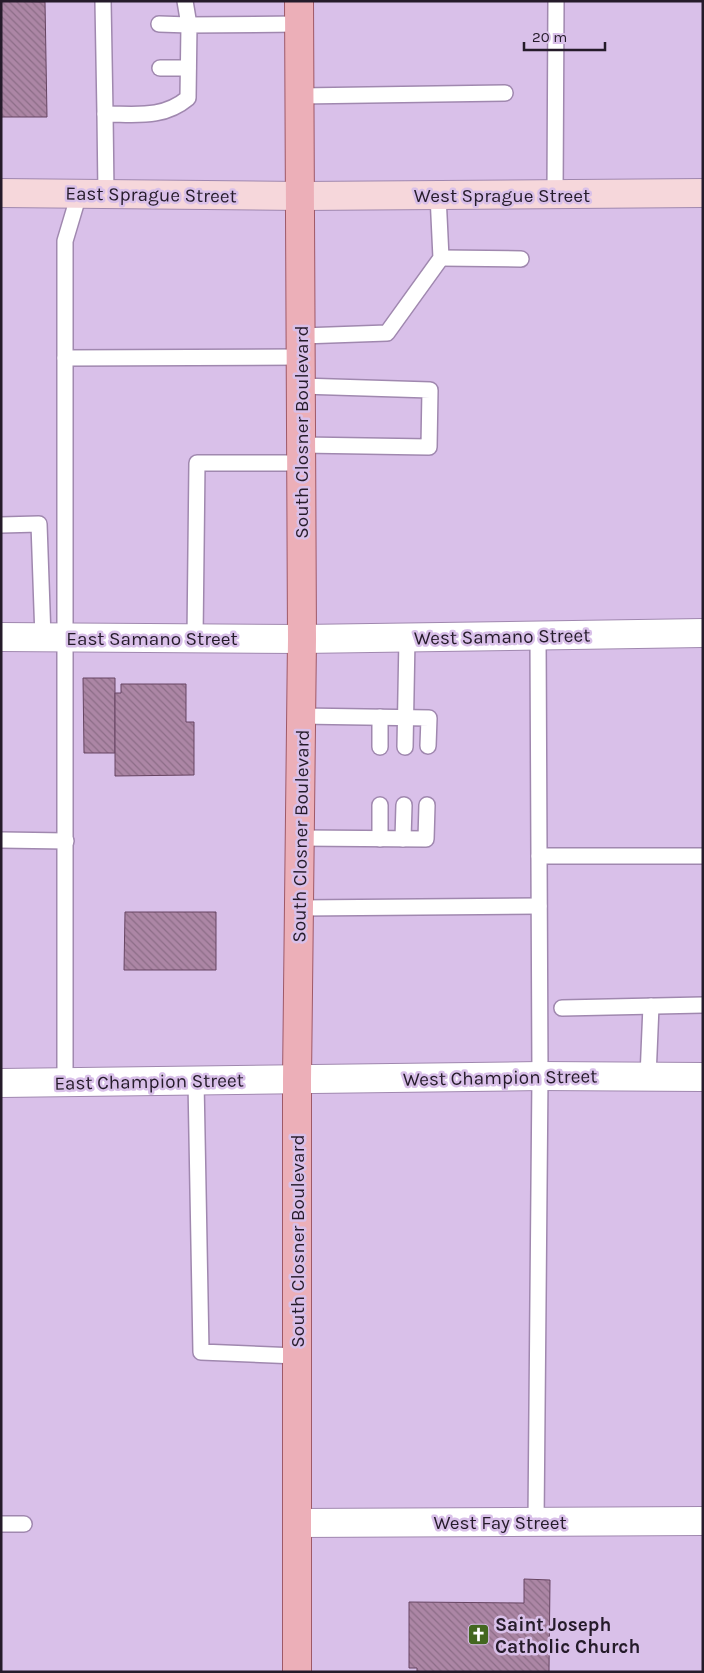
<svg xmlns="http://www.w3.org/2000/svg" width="704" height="1673" font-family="Karla,sans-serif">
  <defs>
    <pattern id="building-back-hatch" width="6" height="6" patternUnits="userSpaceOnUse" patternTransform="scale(1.25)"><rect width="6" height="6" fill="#ac86a5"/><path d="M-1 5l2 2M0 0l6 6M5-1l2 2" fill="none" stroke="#8c6d87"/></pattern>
  </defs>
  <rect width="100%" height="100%" fill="#d9c0e9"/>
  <g fill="url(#building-back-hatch)" stroke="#674562">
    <polygon points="1,1 45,2 47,117 1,117"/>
    <polygon points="83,678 115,678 115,753 84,753"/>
    <polygon points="121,684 186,684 186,722 194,722 194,775 115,776 115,693 121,693"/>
    <polygon points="125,912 216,912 216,970 124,970"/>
    <polygon points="524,1579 550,1580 549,1672 417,1672 417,1668 409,1668 409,1602 524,1603"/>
  </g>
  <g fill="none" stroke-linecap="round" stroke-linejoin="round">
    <defs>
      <g id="lane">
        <polyline points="103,1 105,114"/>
        <polyline points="159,24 189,25 185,1"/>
        <polyline points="160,68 188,68"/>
        <polyline points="300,96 505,93"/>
        <path d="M106 194 105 114C136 114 163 119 188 98L189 25 299 24"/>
        <polyline points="555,194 556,1"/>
        <polyline points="441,258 521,259"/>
        <polyline points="302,336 387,333 441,258 438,195"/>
        <polyline points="65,358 302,357"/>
        <polyline points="301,386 430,390 429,447 302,445"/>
        <polyline points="1,525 39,524 43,638"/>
        <polyline points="195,638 197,463 301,463"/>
        <polyline points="301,716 429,718 428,746"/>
        <polyline points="380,717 380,747"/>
        <polyline points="405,747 407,638"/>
        <polyline points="380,805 380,839"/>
        <polyline points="300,838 426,839 427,805"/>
        <polyline points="403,839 404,805"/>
        <polyline points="1,840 66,841"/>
        <polyline points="539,856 703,856"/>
        <polyline points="300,908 539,906"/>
        <polyline points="562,1008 703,1005"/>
        <polyline points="648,1077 651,1006"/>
        <polyline points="196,1081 201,1352 297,1356"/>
        <polyline points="65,1082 65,241 79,194"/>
        <polyline points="536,1522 540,1076 538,635"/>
        <polyline points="1,1524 24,1524"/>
      </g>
      <g id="street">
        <polyline points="1,637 302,639 703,633"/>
        <polyline points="1,1083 540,1076 703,1077"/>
        <polyline points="297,1523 703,1521"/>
      </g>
      <polyline id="secondary" points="1,193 301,196 703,193"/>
      <polyline id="primary" points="297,1672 297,1080 302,639 299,1"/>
    </defs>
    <use href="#lane" stroke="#a088af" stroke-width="18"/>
    <use href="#street" stroke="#a088af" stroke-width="30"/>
    <use href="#secondary" stroke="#a088af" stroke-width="30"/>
    <use href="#primary" stroke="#9f5967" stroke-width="30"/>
    <use href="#lane" stroke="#fff" stroke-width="15"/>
    <use href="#street" stroke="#fff" stroke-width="28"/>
    <use href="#secondary" stroke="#f6d7db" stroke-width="28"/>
    <use href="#primary" stroke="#ecafb8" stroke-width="28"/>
  </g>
  <defs>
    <symbol id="church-square" viewBox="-11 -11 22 22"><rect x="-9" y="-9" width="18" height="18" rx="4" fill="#436720" stroke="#d9c0e9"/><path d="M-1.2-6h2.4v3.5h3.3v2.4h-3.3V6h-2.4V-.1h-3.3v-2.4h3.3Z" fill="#fff"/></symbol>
  </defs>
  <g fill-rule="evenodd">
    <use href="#church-square" x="466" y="1622" width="25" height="25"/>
  </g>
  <g text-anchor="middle" stroke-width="5" stroke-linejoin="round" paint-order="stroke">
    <g font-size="19" fill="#251b2a" stroke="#d9c0e9">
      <text transform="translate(151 194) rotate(1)" y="7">East Sprague Street</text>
      <text x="502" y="202">West Sprague Street</text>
      <text transform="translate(301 432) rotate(-90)" y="7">South Closner Boulevard</text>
      <text transform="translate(502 636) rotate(-1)" y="7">West Samano Street</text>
      <text x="152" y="645">East Samano Street</text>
      <text transform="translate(300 836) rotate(-89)" y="7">South Closner Boulevard</text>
      <text transform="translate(500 1077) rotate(-1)" y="7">West Champion Street</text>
      <text transform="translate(149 1081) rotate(-1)" y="7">East Champion Street</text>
      <text transform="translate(297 1241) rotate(-90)" y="7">South Closner Boulevard</text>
      <text x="500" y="1529">West Fay Street</text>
    </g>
    <g font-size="19" font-weight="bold" fill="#251b2a" stroke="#d9c0e9" text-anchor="start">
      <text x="495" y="1631">Saint Joseph<tspan x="495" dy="22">Catholic Church</tspan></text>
    </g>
  </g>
  <rect width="704" height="1673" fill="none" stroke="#251b2a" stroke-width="5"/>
  <path d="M524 42v8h81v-8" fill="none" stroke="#251b2a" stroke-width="2.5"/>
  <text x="532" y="42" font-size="15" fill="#251b2a" stroke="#d9c0e9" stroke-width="4" paint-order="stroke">20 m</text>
</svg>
